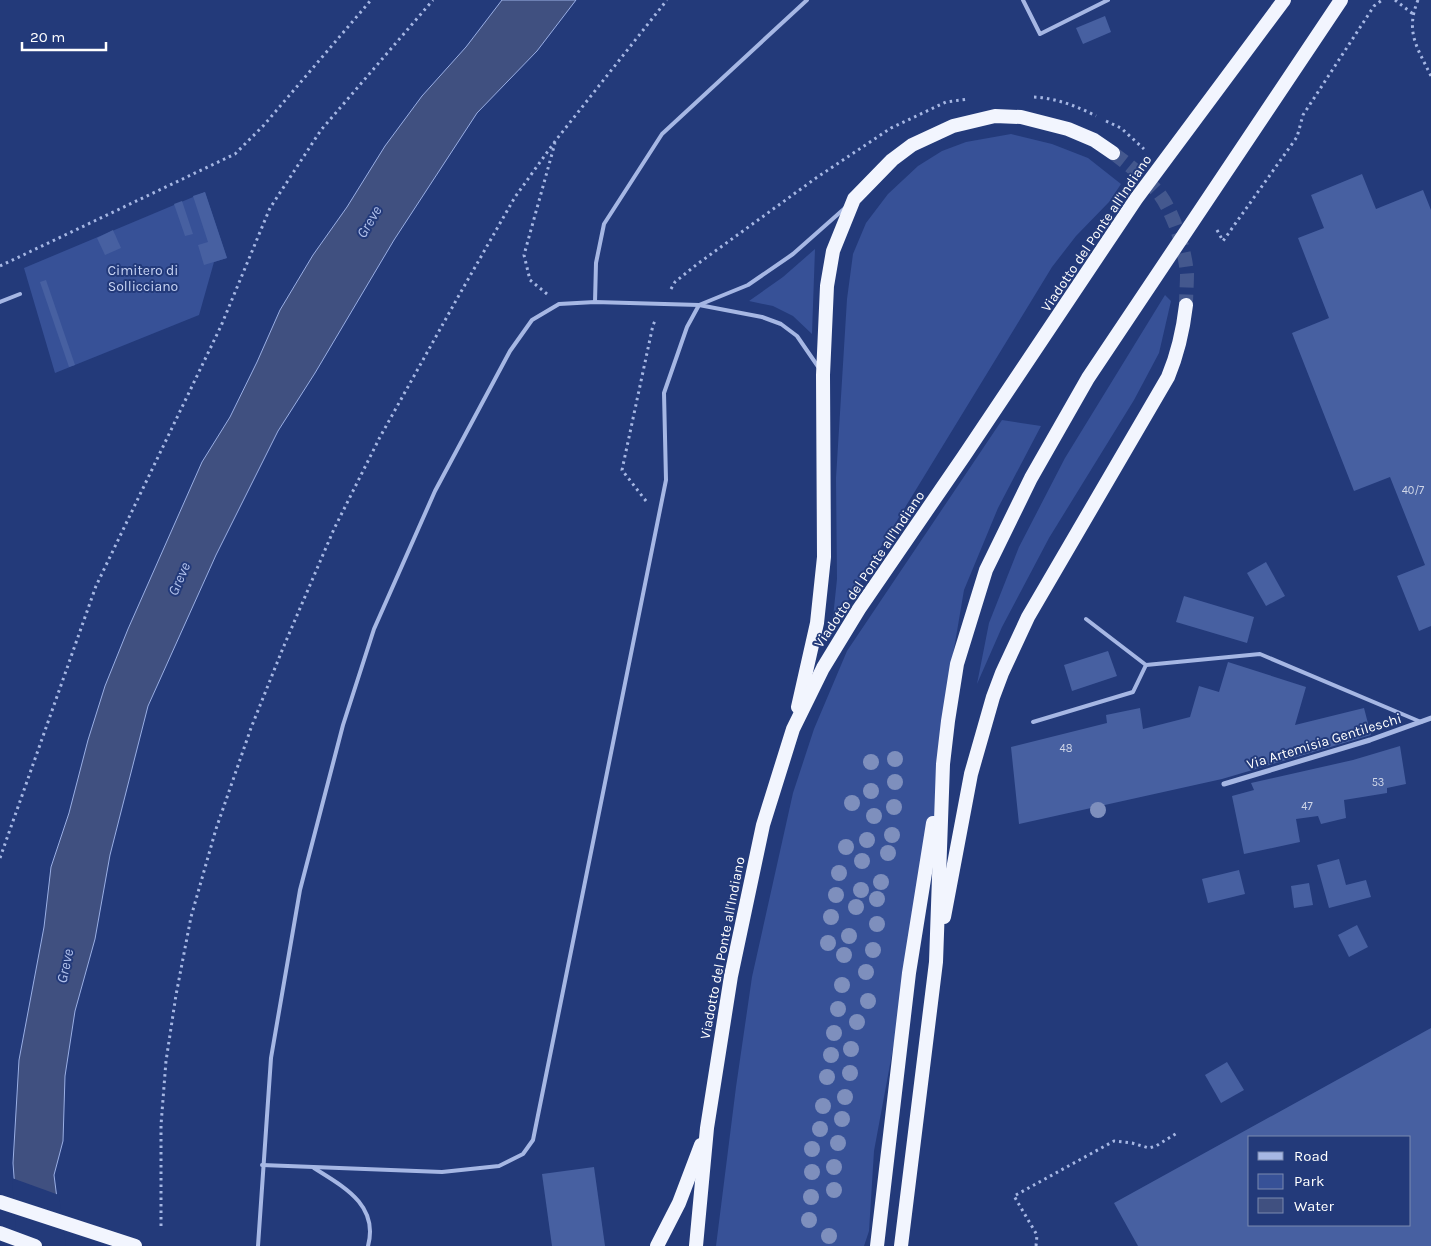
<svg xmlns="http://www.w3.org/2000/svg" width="1431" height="1246" font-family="Karla,sans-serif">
  <rect width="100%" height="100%" fill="#233a7a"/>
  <g fill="#375197">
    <polygon points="1011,134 1052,144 1088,158 1121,184 1109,202 1076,236 1052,267 832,627 837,579 836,478 847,299 853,254 866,223 888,194 918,166 942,151 966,142"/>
    <polygon points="205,192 227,258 214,262 199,315 55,373 24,268"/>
    <polygon points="815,249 812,334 793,316 773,306 749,301 783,277"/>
    <polygon points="1165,295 1171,301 1159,353 1134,400 1049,538 1002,627 977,684 989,623 1019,547 1065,458"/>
    <polygon points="1002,420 1041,426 998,508 964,590 946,696 934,827 874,1151 869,1231 864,1246 716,1246 736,1087 752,977 793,793 814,729 847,651"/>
  </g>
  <polygon fill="#405080" stroke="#9aafe5" points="502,0 576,0 537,51 477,113 394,240 315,373 278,431 216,555 148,706 110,855 95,939 75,1011 65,1076 63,1141 54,1175 63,1246 19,1246 13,1163 19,1060 44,927 51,867 69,813 88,740 105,686 128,629 202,462 230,417 257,362 280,310 313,255 347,207 385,146 422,96 466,47"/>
  <polygon fill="#233a7a" points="12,1178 59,1195 66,1246 17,1246"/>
  <g fill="#4760a1" fill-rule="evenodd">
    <polygon points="1105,16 1111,32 1083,44 1076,28"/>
    <polygon points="1362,174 1376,209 1423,190 1431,210 1431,626 1419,631 1397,576 1425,565 1390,477 1354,491 1292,333 1329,318 1298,238 1324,228 1311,195"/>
    <polygon points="205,192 227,258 204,265 198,245 208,242 193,196"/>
    <polygon points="182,201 193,234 185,236 174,204"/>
    <polygon points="113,230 121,248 105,255 97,238"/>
    <polygon points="46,280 75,365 69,367 40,282"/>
    <polygon points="1266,562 1285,596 1266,606 1247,573"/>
    <polygon points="1184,596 1254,617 1247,643 1176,622"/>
    <polygon points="1108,651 1117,676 1072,691 1064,665"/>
    <polygon points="1228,662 1306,687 1295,725 1364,708 1371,735 1222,779 1019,824 1011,747 1107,723 1106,715 1140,708 1143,729 1190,717 1199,686 1219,692"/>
    <polygon points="1400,746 1406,784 1387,788 1387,793 1344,800 1346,818 1321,824 1318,816 1296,819 1300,842 1244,854 1232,796 1254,790 1251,783 1353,760"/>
    <polygon points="1339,859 1346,885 1366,880 1371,897 1329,908 1317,865"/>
    <polygon points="1239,870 1245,894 1208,903 1202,879"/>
    <polygon points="1309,883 1313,905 1294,908 1291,886"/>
    <polygon points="1357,925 1368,947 1349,957 1338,935"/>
    <path d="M1431 1028V1246H1138L1114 1203ZM1250 1137H1410V1225H1250Z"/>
    <polygon points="1227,1062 1244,1090 1221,1103 1205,1075"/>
    <polygon points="594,1167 605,1246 552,1246 542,1174"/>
  </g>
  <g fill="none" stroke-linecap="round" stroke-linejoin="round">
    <path stroke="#44588e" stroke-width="14" stroke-dasharray="14 7" stroke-linecap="butt" d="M1113 153C1129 165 1144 177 1157 191 1173 210 1185 249 1187 274 1187 284 1186 295 1186 305"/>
    <g stroke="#a6b7e4" stroke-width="3" stroke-dasharray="2.5 4" stroke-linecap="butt">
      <polyline points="1395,0 1413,14"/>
      <path d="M1418 0C1405 32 1417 47 1431 76"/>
      <path d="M1034 97C1055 98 1077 106 1096 116"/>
      <polyline points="1106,121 1121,128 1144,149"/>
      <polyline points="1217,230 1223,241 1297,137 1303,115 1374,6 1382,0"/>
      <polyline points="0,266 235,154 264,125 371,0"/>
      <polyline points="671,289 675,282 696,265 816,178 891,128 946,102 968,99"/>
      <polyline points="547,294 530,280 524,255 555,143"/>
      <polyline points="646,501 622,470 653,325 656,319"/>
      <polyline points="0,858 96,586 221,326 270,208 321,130 433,0"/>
      <polyline points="161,1226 161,1125 166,1061 176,995 191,917 216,829 251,728 283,648 334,529 380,437 458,297 515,197 556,140 667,0"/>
      <polyline points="1036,1246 1037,1235 1014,1196 1114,1141 1132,1143 1149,1148 1156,1146 1177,1133"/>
    </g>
    <g stroke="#a6b7e4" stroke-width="4">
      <polyline points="1023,0 1040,34 1108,0"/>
      <polyline points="0,302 20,294"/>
      <polyline points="595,302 596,263 604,224 662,134 807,0"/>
      <polyline points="1086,619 1146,665 1260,654 1421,722"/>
      <polyline points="1033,722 1133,692 1146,665"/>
      <polyline points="262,1165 442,1172 499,1166 523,1154 533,1140 666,480 664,393 687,327 699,305 748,285 793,254 845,208"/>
      <path d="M314 1168C344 1187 379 1205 368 1246"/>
      <polyline points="258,1246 271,1058 300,890 343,725 374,629 435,491 510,351 532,320 559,304 595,302 699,305 762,317 781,324 797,336 819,368"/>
    </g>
    <polyline stroke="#a6b7e4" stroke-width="5" points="1224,784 1370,740 1431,718"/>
    <g stroke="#f2f5fe" stroke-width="14">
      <polyline points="798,707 817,623 824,557 823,375 827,286 833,251 854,199 892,160 912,145 953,126 995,116 1021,117 1068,129 1094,140 1113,153"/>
      <path d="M944 917 971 774 993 697 1002 673 1028 617 1168 377C1178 353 1183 331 1186 305"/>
      <polyline points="0,1202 135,1246"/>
      <polyline points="0,1233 35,1246"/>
      <polyline points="657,1246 679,1203 701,1145"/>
      <polyline points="696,1246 707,1128 731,976 763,825 793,729 823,668 859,609 964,456 1136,199 1284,0"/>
      <polyline points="877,1246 909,973 933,823"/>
      <polyline points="901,1246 936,962 943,764 948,721 957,664 986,570 1031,478 1088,378 1341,0"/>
    </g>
  </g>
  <g fill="#7e8fbd">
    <circle cx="895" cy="759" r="8"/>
    <circle cx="871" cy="762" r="8"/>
    <circle cx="895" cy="782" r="8"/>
    <circle cx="871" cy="791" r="8"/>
    <circle cx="852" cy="803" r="8"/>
    <circle cx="894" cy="807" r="8"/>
    <circle cx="1098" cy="810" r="8"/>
    <circle cx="874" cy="816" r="8"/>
    <circle cx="892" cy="835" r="8"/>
    <circle cx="867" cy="840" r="8"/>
    <circle cx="846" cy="847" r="8"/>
    <circle cx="888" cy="853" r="8"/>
    <circle cx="862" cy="861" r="8"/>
    <circle cx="839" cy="873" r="8"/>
    <circle cx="881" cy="882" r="8"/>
    <circle cx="861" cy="890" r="8"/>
    <circle cx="836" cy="895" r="8"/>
    <circle cx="877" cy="899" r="8"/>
    <circle cx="856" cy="907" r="8"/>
    <circle cx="831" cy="917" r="8"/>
    <circle cx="877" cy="924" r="8"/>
    <circle cx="849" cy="936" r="8"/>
    <circle cx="828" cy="943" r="8"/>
    <circle cx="873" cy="950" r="8"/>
    <circle cx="844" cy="955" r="8"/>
    <circle cx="866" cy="972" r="8"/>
    <circle cx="842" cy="985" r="8"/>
    <circle cx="868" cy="1001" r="8"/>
    <circle cx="838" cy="1009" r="8"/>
    <circle cx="857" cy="1022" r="8"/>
    <circle cx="834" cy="1033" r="8"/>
    <circle cx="851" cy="1049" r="8"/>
    <circle cx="831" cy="1055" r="8"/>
    <circle cx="850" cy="1073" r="8"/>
    <circle cx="827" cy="1077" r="8"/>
    <circle cx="845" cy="1097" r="8"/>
    <circle cx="823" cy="1106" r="8"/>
    <circle cx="842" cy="1119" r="8"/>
    <circle cx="820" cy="1129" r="8"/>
    <circle cx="838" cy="1143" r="8"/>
    <circle cx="812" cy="1149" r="8"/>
    <circle cx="834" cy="1167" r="8"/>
    <circle cx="812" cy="1172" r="8"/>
    <circle cx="834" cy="1190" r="8"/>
    <circle cx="811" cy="1197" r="8"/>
    <circle cx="809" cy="1220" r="8"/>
    <circle cx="829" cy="1236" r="8"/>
  </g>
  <g text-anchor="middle" stroke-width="4" stroke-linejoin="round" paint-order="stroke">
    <g font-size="11" fill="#d1d7e8">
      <text x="1413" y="494">40/7</text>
      <text x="1066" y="752">48</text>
      <text x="1378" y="786">53</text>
      <text x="1307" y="810">47</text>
    </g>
    <g font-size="14" fill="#fff" stroke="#233a7a">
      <text transform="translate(1096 233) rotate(-56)" y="5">Viadotto del Ponte all'Indiano</text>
      <text transform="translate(869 569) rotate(-56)" y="5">Viadotto del Ponte all'Indiano</text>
      <text transform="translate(1324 741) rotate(-17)" y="5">Via Artemisia Gentileschi</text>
      <text transform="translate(722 948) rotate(-79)" y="5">Viadotto del Ponte all'Indiano</text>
    </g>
    <g font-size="14" fill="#c8d4f4" stroke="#233a7a">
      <text x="143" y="275">Cimitero di<tspan x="143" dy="16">Sollicciano</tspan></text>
    </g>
    <g font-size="15" font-style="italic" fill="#b1c1ec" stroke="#233a7a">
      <text transform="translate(369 222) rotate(-59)" y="5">Greve</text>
      <text transform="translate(179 579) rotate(-67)" y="5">Greve</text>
      <text transform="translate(65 966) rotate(-78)" y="5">Greve</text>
    </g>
  </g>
  <rect x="1248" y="1136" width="162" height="90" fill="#233a7a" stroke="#7b89af"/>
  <rect x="1258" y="1152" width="25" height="8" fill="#a6b7e4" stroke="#7b89af"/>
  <text x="1294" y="1161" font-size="15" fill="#ffffff">Road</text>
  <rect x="1258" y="1174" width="25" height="15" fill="#375197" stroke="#7b89af"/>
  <text x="1294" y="1186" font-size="15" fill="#ffffff">Park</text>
  <rect x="1258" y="1198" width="25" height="15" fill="#405080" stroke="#7b89af"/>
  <text x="1294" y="1211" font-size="15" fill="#ffffff">Water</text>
  <path d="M22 42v8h84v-8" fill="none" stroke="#ffffff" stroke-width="2.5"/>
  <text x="30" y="42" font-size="15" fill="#ffffff" stroke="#233a7a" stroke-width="4" paint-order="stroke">20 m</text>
</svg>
